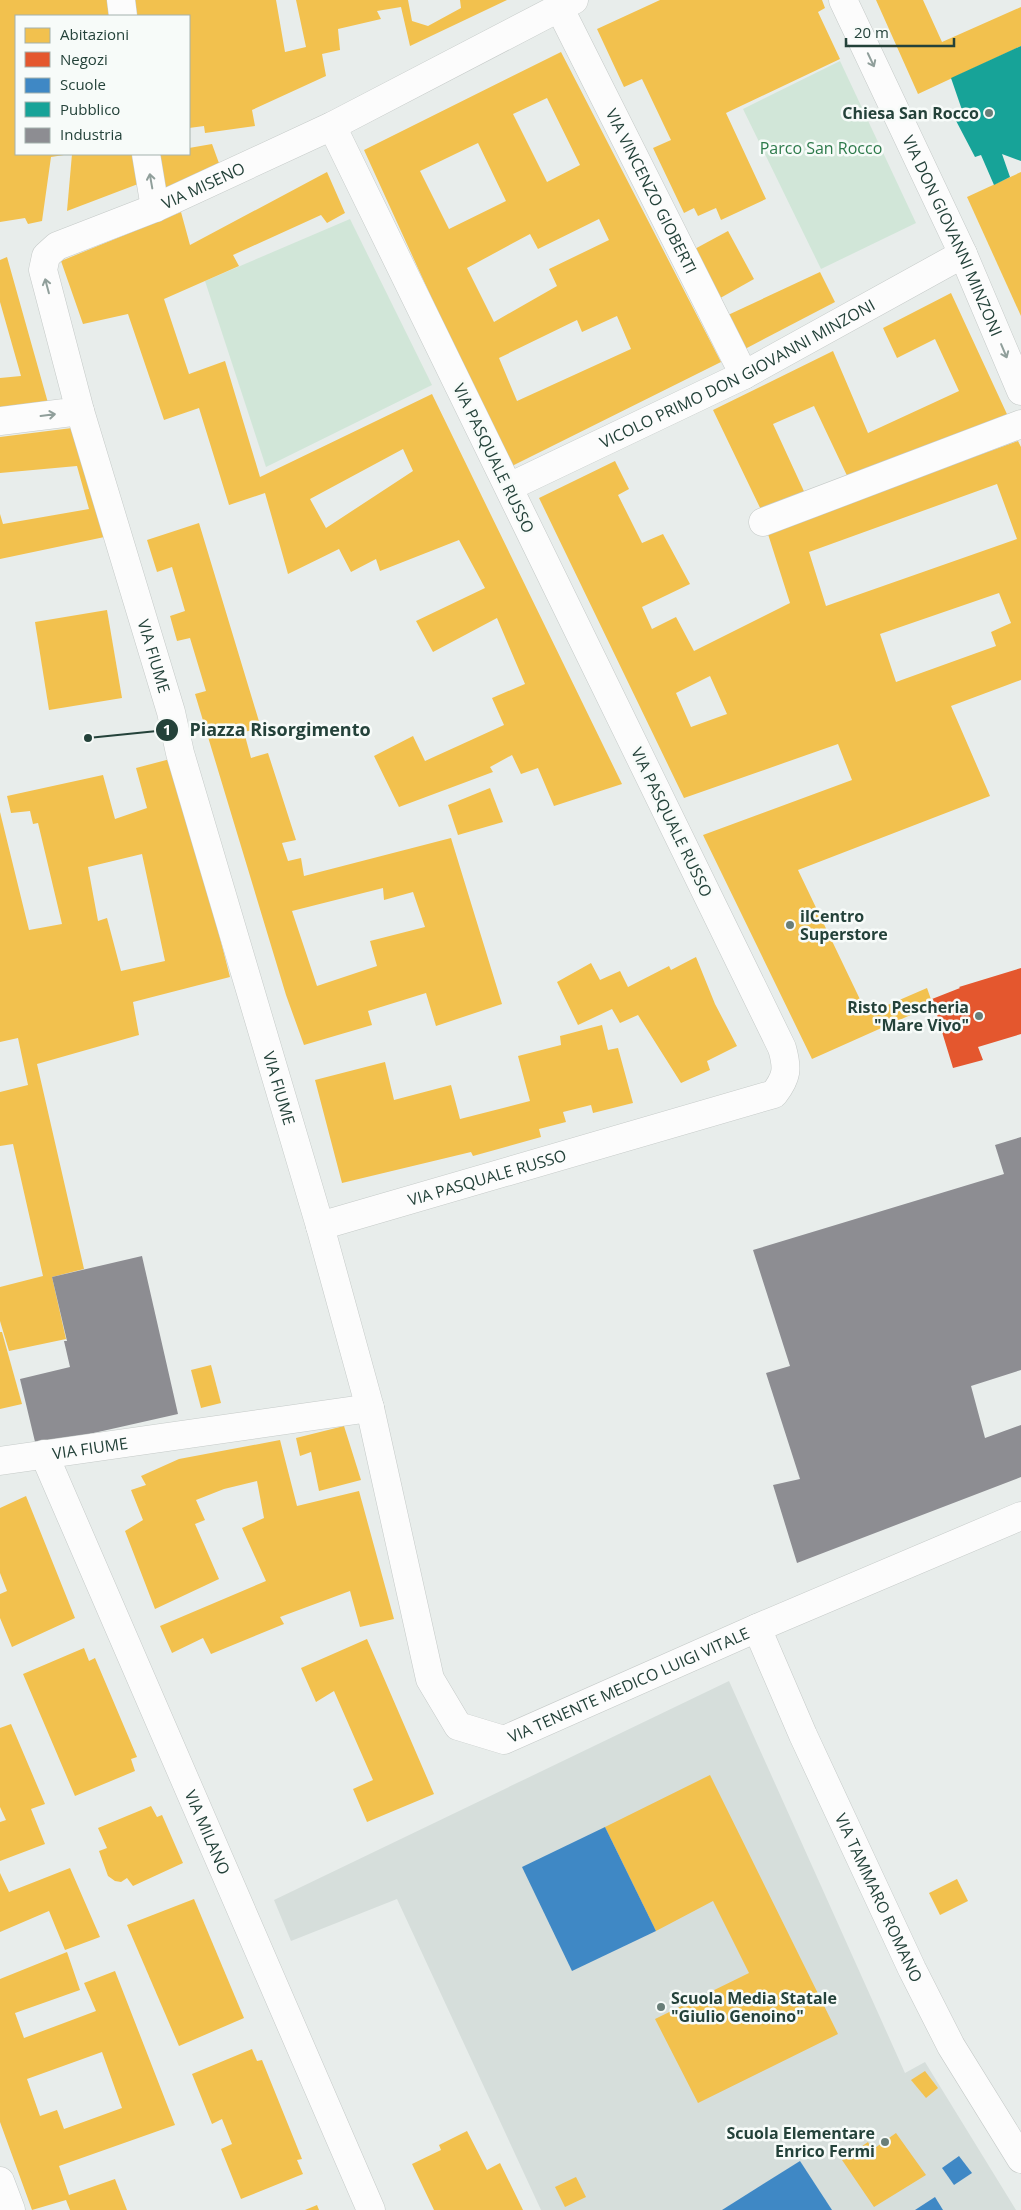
<svg xmlns="http://www.w3.org/2000/svg" width="1021" height="2210" font-family="'Open Sans',sans-serif">
  <rect width="100%" height="100%" fill="#e8edeb"/>
  <polygon fill="#d6dedb" points="729,1681 905,2073 925,2062 1016,2210 541,2210 397,1899 291,1941 274,1900"/>
  <g fill="#d1e6d8">
    <polygon points="840,61 916,223 821,269 743,109"/>
    <polygon points="350,219 432,385 266,467 205,281"/>
  </g>
  <g fill="#f2c14e" fill-rule="evenodd">
    <polygon points="0,0 109,0 111,16 16,16 16,154 64,155 51,157 42,221 28,224 25,218 0,222"/>
    <polygon points="132,0 276,0 285,52 306,47 296,0 408,0 412,21 428,26 461,8 460,0 507,0 410,46 401,7 377,11 381,19 338,29 340,50 322,54 326,76 252,110 255,126 205,133 204,126 189,128 189,16 135,16"/>
    <polygon points="660,0 822,0 825,8 818,12 840,59 726,113 766,199 721,220 716,208 698,216 694,208 684,213 653,148 671,140 642,79 624,87 597,29"/>
    <polygon points="876,0 923,0 942,42 1021,7 1021,46 918,94"/>
    <path d="M561 52 721 362 512 466 485 415 364 150ZM547 98 580 165 547 182 513 114ZM478 143 506 201 449 229 420 171ZM599 219 609 240 549 269 557 286 494 322 467 268 530 234 538 249ZM617 316 631 349 517 401 499 358 577 320 582 332Z"/>
    <polygon points="212,144 220,166 165,190 159,154 189,154 189,148"/>
    <polygon points="72,154 133,154 138,184 67,211"/>
    <path d="M327 172 345 213 327 223 321 215 233 255 239 266 164 299 189 374 225 361 260 477 432 394 622 784 554 806 538 768 521 774 512 755 490 767 493 772 399 807 374 756 413 736 425 761 504 725 492 698 525 684 497 618 433 652 416 621 485 588 459 540 380 571 376 559 351 572 339 549 288 574 265 493 229 505 199 408 164 420 128 314 83 324 61 261 181 212 190 245ZM403 449 413 471 326 528 310 499Z"/>
    <polygon points="1021,172 1021,316 967,197"/>
    <polygon points="728,231 754,279 715,301 691,251"/>
    <polygon points="7,257 50,410 0,416 0,378 21,376 0,302 0,260"/>
    <polygon points="820,272 835,302 745,349 728,315"/>
    <polygon points="951,293 1012,425 851,484 814,406 773,424 808,500 764,516 713,410 833,351 868,433 959,391 935,339 897,358 883,328"/>
    <polygon points="80,427 114,535 0,559 0,514 3,524 89,509 77,466 0,473 0,437"/>
    <path d="M1018 441 1021 447V680L951 706 990 796 798 870 867 1014 927 988 933 1005 812 1059 703 835 852 780 838 744 684 798 539 498 615 461 629 489 618 495 642 543 663 534 690 584 642 607 652 629 676 617 694 651 790 603 767 531ZM997 484 1017 539 826 606 809 552ZM999 593 1011 623 991 632 996 646 896 682 880 634ZM710 676 727 714 691 727 676 693Z"/>
    <path d="M199 523 261 728 244 732 251 758 268 753 296 840 282 843 288 861 301 858 304 876 451 838 502 1004 436 1026 426 993 368 1011 372 1025 304 1045 286 995 195 694 206 691 190 638 177 641 170 616 185 611 172 567 157 572 147 540ZM383 888 384 900 413 892 425 927 370 941 377 966 317 986 292 911Z"/>
    <polygon points="107,610 122,698 49,710 35,622"/>
    <path d="M174 758 230 977 133 1002 139 1035 37 1064 84 1269 52 1277 66 1339 9 1351 0 1321V1287L43 1276 13 1144 0 1146V1092L28 1085 18 1038 0 1042V812L29 930 62 924 38 823 33 824 30 811 11 813 7 796 103 775 115 819 147 808 136 768ZM142 854 165 961 121 971 107 918 98 921 88 867Z"/>
    <polygon points="490,788 503,822 458,835 448,805"/>
    <polygon points="696,957 715,1004 737,1046 707,1061 710,1070 681,1083 638,1015 620,1023 612,1009 578,1025 557,982 591,963 600,980 620,971 628,987 669,966 671,970"/>
    <polygon points="602,1025 608,1050 618,1048 633,1103 593,1113 591,1105 563,1112 566,1122 539,1129 541,1137 473,1156 471,1152 342,1183 315,1080 385,1062 394,1100 451,1085 460,1119 530,1101 518,1056 561,1045 560,1036"/>
    <polygon points="0,1332 2,1332 22,1404 0,1409"/>
    <polygon points="211,1365 221,1403 201,1408 191,1370"/>
    <polygon points="344,1426 361,1480 319,1491 311,1452 300,1456 296,1438"/>
    <polygon points="280,1440 297,1506 359,1491 394,1619 360,1627 350,1591 280,1617 284,1624 211,1654 203,1638 172,1653 160,1626 266,1581 242,1528 264,1518 257,1481 224,1489 196,1500 205,1520 195,1524 219,1579 155,1609 125,1531 143,1520 131,1490 146,1485 141,1476 179,1459"/>
    <polygon points="26,1496 75,1618 12,1647 0,1618 0,1594 7,1591 0,1573 0,1508"/>
    <polygon points="367,1639 434,1794 367,1822 353,1789 373,1780 334,1691 316,1702 301,1668"/>
    <polygon points="84,1648 89,1661 95,1658 137,1757 131,1759 135,1771 75,1796 23,1674"/>
    <polygon points="11,1724 45,1804 31,1809 45,1844 0,1861 0,1822 6,1820 0,1807 0,1728"/>
    <polygon points="710,1775 838,2034 698,2103 655,2019 749,1973 713,1901 656,1931 605,1827"/>
    <polygon points="151,1806 157,1817 162,1815 183,1863 133,1886 127,1878 121,1882 115,1881 108,1876 99,1851 107,1848 98,1828"/>
    <polygon points="70,1868 100,1937 65,1950 49,1911 0,1932 0,1873 9,1892"/>
    <polygon points="957,1879 968,1901 940,1915 929,1893"/>
    <polygon points="194,1899 244,2018 179,2046 127,1925"/>
    <path d="M67 1952 80 1990 15 2013 24 2038 96 2011 84 1983 115 1971 175 2125 59 2166 69 2195 115 2179 127 2210H70L66 2200 32 2210 0 2122V1979ZM102 2052 122 2108 64 2129 57 2110 40 2116 27 2079Z"/>
    <polygon points="252,2049 257,2061 262,2060 302,2159 297,2160 303,2174 241,2199 221,2149 232,2144 222,2119 212,2124 192,2074"/>
    <polygon points="925,2071 938,2088 926,2098 911,2080"/>
    <polygon points="467,2131 487,2170 500,2163 523,2210 434,2210 412,2164 441,2150 439,2145"/>
    <polygon points="896,2133 926,2175 874,2207 842,2160 868,2142 872,2150"/>
    <polygon points="576,2177 586,2197 565,2207 555,2187"/>
    <polygon points="317,2205 319,2210 305,2210"/>
  </g>
  <polygon fill="#e4572e" points="1021,968 1021,1034 978,1047 983,1060 953,1068 932,999 960,988 959,987"/>
  <g fill="#3f88c5">
    <polygon points="605,1827 656,1931 572,1971 522,1867"/>
    <polygon points="959,2156 972,2173 954,2185 942,2168"/>
    <polygon points="800,2161 832,2210 722,2210"/>
    <polygon points="935,2197 943,2210 915,2210"/>
  </g>
  <polygon fill="#17a398" points="1021,46 1021,161 1002,154 1010,177 994,185 981,155 975,157 953,115 962,110 951,78"/>
  <g fill="#8d8d92">
    <polygon points="1021,1137 1021,1370 971,1386 985,1438 1021,1425 1021,1477 797,1563 773,1485 800,1479 766,1373 790,1366 753,1250 1004,1174 995,1145"/>
    <polygon points="142,1256 178,1414 36,1446 20,1379 70,1367 64,1341 67,1341 52,1277"/>
  </g>
  <g fill="none" stroke-linecap="round" stroke-linejoin="round">
    <defs>
      <g id="minor">
        <polyline points="121,0 123,16"/>
        <path id="s1" d="M843 0 963 254 1021 391"/>
        <path id="s2" d="M559 7 744 375"/>
        <polyline points="146,154 155,208"/>
        <path id="s3" d="M80 411 171 712 180 753 320 1226 370 1408 430 1679 458 1726 504 1740 757 1628 1021 1516"/>
        <path id="s4" d="M0 421 80 411 43 270 46 256 57 246 155 208 332 126 574 0"/>
        <path id="s5" d="M509 487 744 375 963 254"/>
        <polyline points="763,522 1021,424"/>
        <path id="s6" d="M320 1226 774 1094C787 1077 788 1069 782 1048L332 126"/>
        <path id="s7" d="M44 1454 371 2210"/>
        <path id="s8" d="M0 1461 370 1408"/>
        <path id="s9" d="M757 1628 803 1735 912 1969 951 2046 1021 2159"/>
        <polyline points="0,2181 11,2210"/>
      </g>
    </defs>
    <use href="#minor" stroke="#c5cac8" stroke-width="29"/>
    <use href="#minor" stroke="#fcfcfc" stroke-width="28"/>
  </g>
  <defs><path id="oneway-shaft" d="M-6 0H5M1.5-3L5.5 0L1.5 3" fill="none" stroke-width="1.6" stroke-linecap="round" stroke-linejoin="round" transform="scale(1.25)"/></defs>
  <g stroke="#909f9b">
    <use href="#oneway-shaft" transform="translate(871 60) rotate(65)"/>
    <use href="#oneway-shaft" transform="translate(151 181) rotate(-100)"/>
    <use href="#oneway-shaft" transform="translate(47 286) rotate(-105)"/>
    <use href="#oneway-shaft" transform="translate(1004 351) rotate(67)"/>
    <use href="#oneway-shaft" transform="translate(48 415) rotate(-7)"/>
  </g>
  <g fill="#697e78" stroke="#f7fbf9" stroke-width="2">
    <circle cx="989" cy="113" r="5"/>
    <circle cx="790" cy="925" r="5"/>
    <circle cx="979" cy="1016" r="5"/>
    <circle cx="661" cy="2007" r="5"/>
    <circle cx="885" cy="2142" r="5"/>
  </g>
  <g text-anchor="middle" stroke-width="5" stroke-linejoin="round" paint-order="stroke">
    <g font-size="16" font-weight="bold" fill="#24423a" stroke="#f7fbf9" text-anchor="end">
      <text x="979" y="119">Chiesa San Rocco</text>
      <text x="800" y="922" text-anchor="start">ilCentro<tspan x="800" dy="18">Superstore</tspan></text>
      <text x="969" y="1013">Risto Pescheria<tspan x="969" dy="18">"Mare Vivo"</tspan></text>
      <text x="671" y="2004" text-anchor="start">Scuola Media Statale<tspan x="671" dy="18">"Giulio Genoino"</tspan></text>
      <text x="875" y="2139">Scuola Elementare<tspan x="875" dy="18">Enrico Fermi</tspan></text>
    </g>
    <g font-size="16" fill="#2d7a4b" stroke="#f7fbf9">
      <text x="821" y="154">Parco San Rocco</text>
    </g>
    <g font-size="16" fill="#24423a" stroke="#f7fbf9">
      <text dy="6" stroke="none"><textPath href="#s4" startOffset="414">VIA MISENO</textPath></text>
      <text dy="6" stroke="none"><textPath href="#s2" startOffset="206">VIA VINCENZO GIOBERTI</textPath></text>
      <text dy="6" stroke="none"><textPath href="#s1" startOffset="260">VIA DON GIOVANNI MINZONI</textPath></text>
      <text dy="6" stroke="none"><textPath href="#s5" startOffset="255">VICOLO PRIMO DON GIOVANNI MINZONI</textPath></text>
      <text transform="translate(494 458) rotate(64)" y="6">VIA PASQUALE RUSSO</text>
      <text dy="6" stroke="none"><textPath href="#s3" startOffset="256">VIA FIUME</textPath></text>
      <text transform="translate(672 822) rotate(64)" y="6">VIA PASQUALE RUSSO</text>
      <text dy="6" stroke="none"><textPath href="#s3" startOffset="706">VIA FIUME</textPath></text>
      <text dy="6" stroke="none"><textPath href="#s6" startOffset="174">VIA PASQUALE RUSSO</textPath></text>
      <text dy="6" stroke="none"><textPath href="#s8" startOffset="91">VIA FIUME</textPath></text>
      <text dy="6" stroke="none"><textPath href="#s3" startOffset="1555">VIA TENENTE MEDICO LUIGI VITALE</textPath></text>
      <text dy="6" stroke="none"><textPath href="#s7" startOffset="412">VIA MILANO</textPath></text>
      <text dy="6" stroke="none"><textPath href="#s9" startOffset="296">VIA TAMMARO ROMANO</textPath></text>
    </g>
  </g>
  <path fill="none" stroke="#24423a" stroke-width="2" d="M88 738L167 730"/>
  <g fill="#24423a" stroke="#f7fbf9" stroke-width="2">
    <circle cx="88" cy="738" r="5"/>
    <circle cx="167" cy="730" r="12"/>
  </g>
  <g font-size="15" text-anchor="middle" font-weight="bold" fill="#fff">
    <text x="167" y="735">1</text>
  </g>
  <g font-size="18" text-anchor="middle" font-weight="bold" fill="#24423a" stroke="#f7fbf9" stroke-width="5" stroke-linejoin="round" paint-order="stroke">
    <text x="280" y="736">Piazza Risorgimento</text>
  </g>
  <rect x="15" y="15" width="175" height="140" fill="#f7fbf9" stroke="#a3b1ad"/>
  <rect x="25" y="28" width="25" height="15" fill="#f2c14e" stroke="#a3b1ad"/>
  <text x="60" y="40" font-size="15" fill="#24423a">Abitazioni</text>
  <rect x="25" y="52" width="25" height="15" fill="#e4572e" stroke="#a3b1ad"/>
  <text x="60" y="65" font-size="15" fill="#24423a">Negozi</text>
  <rect x="25" y="78" width="25" height="15" fill="#3f88c5" stroke="#a3b1ad"/>
  <text x="60" y="90" font-size="15" fill="#24423a">Scuole</text>
  <rect x="25" y="102" width="25" height="15" fill="#17a398" stroke="#a3b1ad"/>
  <text x="60" y="115" font-size="15" fill="#24423a">Pubblico</text>
  <rect x="25" y="128" width="25" height="15" fill="#8d8d92" stroke="#a3b1ad"/>
  <text x="60" y="140" font-size="15" fill="#24423a">Industria</text>
  <path d="M846 38v8h108v-8" fill="none" stroke="#24423a" stroke-width="2.5"/>
  <text x="854" y="38" font-size="15" fill="#24423a" stroke="#f7fbf9" stroke-width="4" paint-order="stroke">20 m</text>
</svg>
